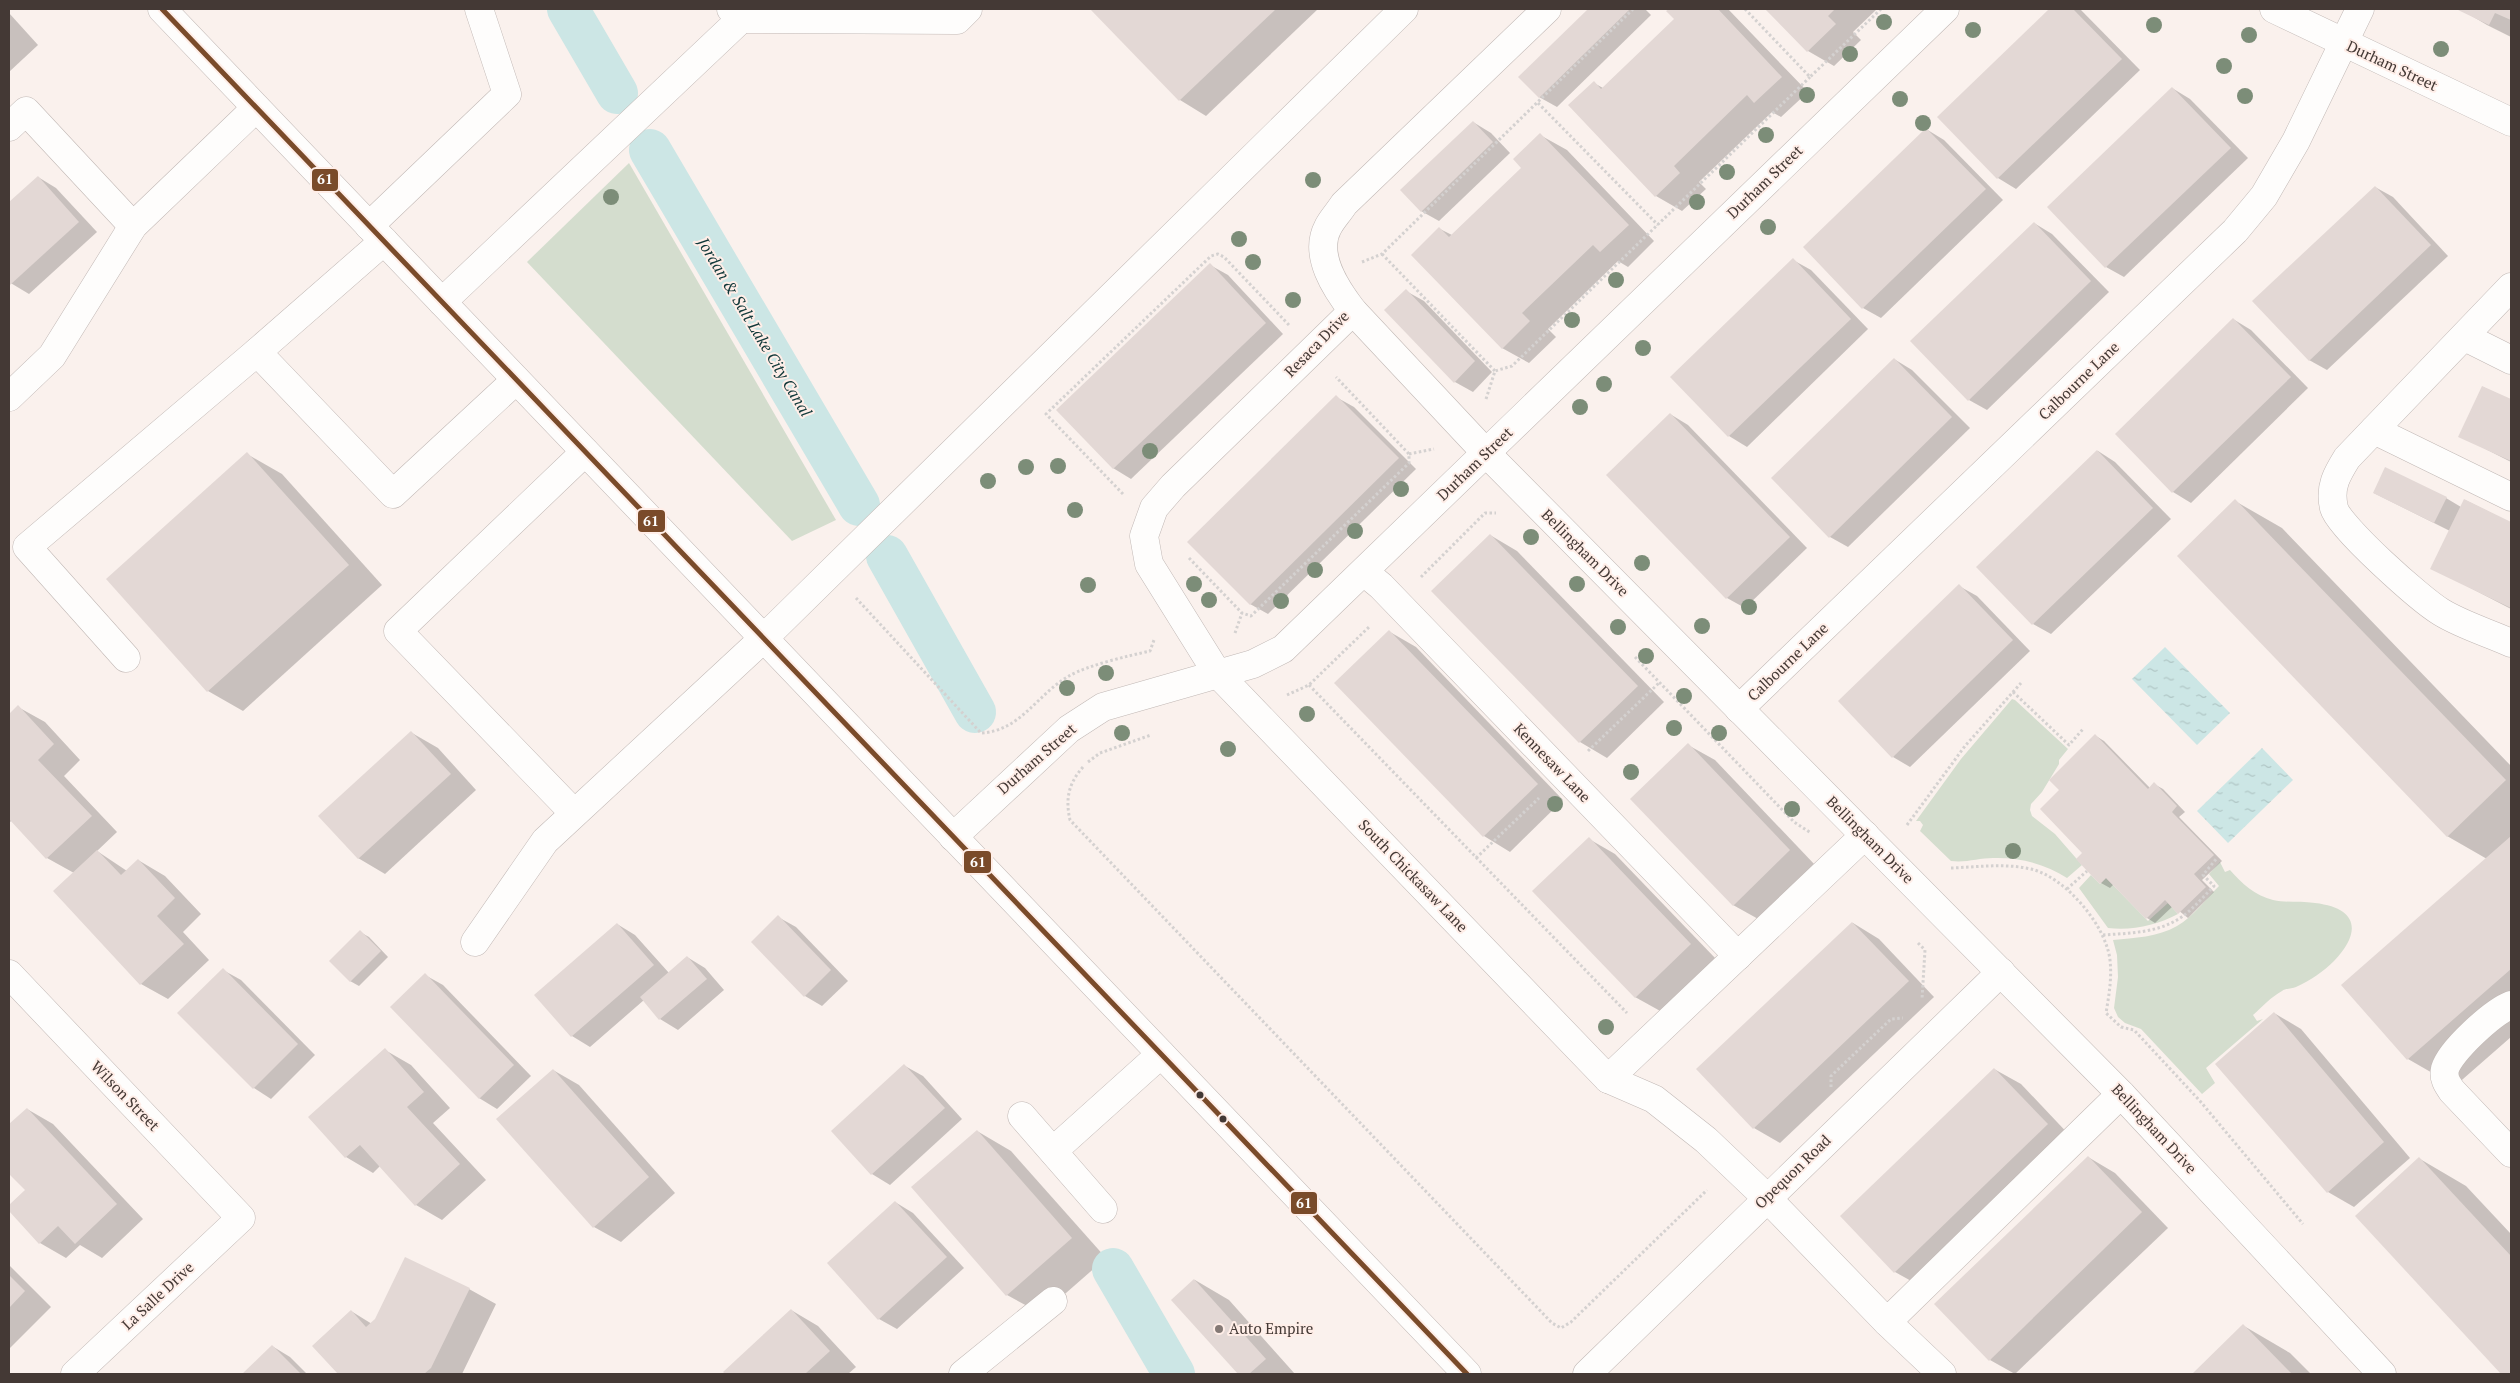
<svg xmlns="http://www.w3.org/2000/svg" width="2520" height="1383" font-family="'PT Serif',serif">
  <defs>
    <pattern id="water-ripples" width="26" height="14" patternUnits="userSpaceOnUse" patternTransform="scale(1.25)"><rect width="26" height="14" fill="#cce6e5"/><path d="M2 4q2-2 4 0t4 0M15 11q2-2 4 0t4 0" fill="none" stroke="#b0c6c5"/></pattern>
  </defs>
  <rect width="100%" height="100%" fill="#faf1ed"/>
  <g fill="#d4ddce">
    <polygon points="629,163 836,520 792,541 527,262"/>
    <path d="M2012 699 2015 700 2068 749 2059 760V764L2042 792 2031 804 2030 810 2032 816 2055 834 2082 865 2067 878C2046 864 2019 857 1993 858 1979 858 1966 863 1951 861L1920 831 1923 825 1920 821H1916L1961 759Z"/>
    <path d="M2220 862 2225 872 2230 870C2241 883 2256 896 2273 900 2287 903 2301 901 2315 903 2358 908 2362 932 2334 961 2324 971 2310 981 2296 987 2292 989 2286 988 2282 991 2271 997 2262 1007 2253 1015L2257 1021 2263 1019 2206 1068 2215 1083 2202 1094 2141 1029 2125 1023 2118 1017 2114 1008 2118 977 2117 955 2113 940C2134 938 2158 937 2177 926 2193 917 2206 899 2219 886L2209 874Z"/>
    <path d="M2091 875 2100 884 2106 878 2148 921 2168 903 2178 914C2157 925 2132 931 2108 928L2079 888Z"/>
  </g>
  <g fill="url(#water-ripples)">
    <polygon points="2165,647 2230,713 2197,745 2132,679"/>
    <polygon points="2262,748 2293,780 2228,843 2197,811"/>
  </g>
  <g fill="#0003">
    <polygon points="1092,9 1318,9 1206,116 1180,100"/>
    <polygon points="1590,9 1645,9 1651,15 1557,107 1539,97 1520,77"/>
    <polygon points="1671,9 1728,9 1808,92 1781,117 1772,112 1699,182 1706,189 1682,211 1656,196 1594,83 1603,88 1676,19 1668,12"/>
    <polygon points="1767,9 1877,9 1853,32 1861,40 1834,66 1808,51"/>
    <polygon points="2051,9 2080,9 2140,70 2016,189 1998,178 1939,117"/>
    <polygon points="2460,9 2511,9 2511,37 2487,25"/>
    <polygon points="9,13 38,45 9,72"/>
    <polygon points="2172,88 2190,99 2248,158 2124,277 2106,267"/>
    <polygon points="1473,122 1491,133 1510,153 1439,221 1421,211"/>
    <polygon points="1926,129 1944,140 2003,200 1881,318 1863,308"/>
    <polygon points="1540,135 1567,150 1654,241 1628,267 1618,261 1548,329 1556,337 1529,363 1502,348 1440,229 1452,235 1523,168"/>
    <polygon points="38,177 56,188 97,232 29,294 9,282 9,204"/>
    <polygon points="2375,187 2393,197 2448,256 2327,370 2309,360"/>
    <polygon points="2034,223 2052,234 2109,292 1987,410 1969,400"/>
    <polygon points="1793,260 1811,270 1868,329 1747,447 1729,436 1672,377"/>
    <polygon points="1210,265 1228,275 1283,334 1131,479 1113,468"/>
    <polygon points="1406,291 1424,301 1492,372 1473,392 1455,382"/>
    <polygon points="2233,319 2251,330 2308,388 2191,503 2173,492 2116,434"/>
    <polygon points="1894,359 1912,370 1970,428 1848,547 1830,537 1773,478"/>
    <polygon points="2483,387 2511,400 2511,462 2460,436"/>
    <polygon points="1336,397 1354,407 1416,469 1268,614 1250,604"/>
    <polygon points="1670,414 1688,425 1807,548 1745,608 1727,598"/>
    <polygon points="2098,451 2115,462 2171,519 2051,634 2033,624"/>
    <polygon points="247,454 282,474 382,585 243,711 208,691 108,579"/>
    <polygon points="2374,493 2446,498 2461,507 2465,500 2511,523 2511,609 2432,568 2450,531"/>
    <polygon points="2235,501 2282,528 2511,766 2511,1037 2455,1086 2408,1059 2343,985 2487,859 2447,836"/>
    <polygon points="1490,535 1517,551 1664,702 1607,758 1580,742 1433,591"/>
    <polygon points="1959,586 1977,596 2030,651 1910,767 1893,757"/>
    <polygon points="1390,632 1416,647 1563,800 1510,852 1484,836 1336,684"/>
    <polygon points="18,707 45,722 80,760 64,776 117,832 97,851 127,871 138,860 165,876 201,914 183,932 209,960 168,999 141,984 74,873 47,858 12,820 9,823 9,716"/>
    <polygon points="412,733 438,748 476,790 385,874 358,858"/>
    <polygon points="2096,736 2104,741 2150,788 2154,784 2163,789 2185,812 2179,817 2222,861 2202,880 2214,892 2188,918 2173,906 2155,923 2147,918 2114,884 2110,888 2101,883 2078,859 2084,853 2060,790"/>
    <polygon points="1688,745 1715,760 1816,866 1760,920 1733,905"/>
    <polygon points="1589,839 1615,854 1716,959 1662,1012 1635,997"/>
    <polygon points="778,917 796,927 848,981 822,1006 805,996"/>
    <polygon points="1853,923 1879,939 1934,997 1780,1143 1754,1128"/>
    <polygon points="617,924 635,935 669,973 687,957 705,968 724,990 678,1030 660,1019 644,1000 590,1047 572,1036 536,995"/>
    <polygon points="360,932 369,937 388,957 359,986 350,981"/>
    <polygon points="223,970 241,980 315,1055 271,1099 254,1088"/>
    <polygon points="425,975 443,985 531,1076 497,1109 479,1098"/>
    <polygon points="2274,1013 2301,1029 2410,1158 2354,1207 2328,1192"/>
    <polygon points="385,1050 411,1065 450,1108 433,1123 486,1180 442,1220 416,1205 380,1166 373,1173 346,1157 310,1118"/>
    <polygon points="905,1066 923,1076 962,1119 890,1185 872,1174 833,1131"/>
    <polygon points="1994,1069 2021,1084 2074,1140 1922,1287 1895,1272 1842,1217"/>
    <polygon points="553,1070 579,1085 675,1193 621,1242 594,1227"/>
    <polygon points="27,1109 53,1124 143,1219 102,1258 80,1245 66,1258 40,1243 9,1209 9,1206 26,1190 9,1172 9,1126"/>
    <polygon points="977,1131 1011,1151 1106,1258 1042,1314 1007,1295"/>
    <polygon points="2088,1157 2115,1173 2168,1228 2015,1374 1990,1360"/>
    <polygon points="2420,1159 2466,1186 2511,1234 2511,1374 2503,1374 2357,1216"/>
    <polygon points="895,1202 913,1213 964,1268 897,1329 879,1319"/>
    <polygon points="9,1265 51,1307 9,1349"/>
    <polygon points="1195,1280 1229,1300 1295,1374 1239,1374 1173,1300"/>
    <polygon points="469,1289 496,1304 462,1374 340,1374 313,1346 351,1311 372,1324 376,1320"/>
    <polygon points="791,1310 818,1326 856,1367 848,1374 727,1374 725,1372"/>
    <polygon points="2244,1326 2290,1353 2311,1374 2193,1374"/>
    <polygon points="272,1346 290,1357 307,1374 244,1374"/>
  </g>
  <g fill="none" stroke-linecap="round" stroke-linejoin="round">
    <g stroke="#cce6e5" stroke-width="42">
      <polyline points="568,9 617,93"/>
      <polyline points="650,150 859,505"/>
      <polyline points="887,556 975,712"/>
      <polyline points="1113,1269 1174,1374"/>
    </g>
  </g>
  <g fill="#e3d8d5">
    <polygon points="1090,9 1276,9 1179,101"/>
    <polygon points="1588,9 1630,9 1539,98 1518,77"/>
    <polygon points="1669,9 1718,9 1782,77 1754,103 1747,95 1674,166 1680,173 1655,197 1568,105 1594,81 1601,89 1674,19 1666,11"/>
    <polygon points="1765,9 1835,9 1828,16 1836,24 1807,52"/>
    <polygon points="2049,9 2073,9 2122,59 1997,179 1937,117"/>
    <polygon points="2456,9 2511,9 2511,20 2495,13 2489,25"/>
    <polygon points="2172,87 2231,148 2105,268 2047,207"/>
    <polygon points="1473,121 1493,142 1421,212 1400,190"/>
    <polygon points="1926,128 1986,189 1862,309 1803,247"/>
    <polygon points="1540,133 1629,225 1600,252 1593,245 1522,313 1530,321 1502,349 1411,255 1439,227 1449,237 1521,168 1513,159"/>
    <polygon points="38,176 79,222 10,285 9,202"/>
    <polygon points="2375,186 2431,245 2309,361 2252,301"/>
    <polygon points="2034,222 2091,281 1968,401 1910,341"/>
    <polygon points="1793,258 1851,319 1728,437 1670,377"/>
    <polygon points="1210,263 1266,323 1113,469 1056,410"/>
    <polygon points="1406,289 1475,361 1454,383 1384,310"/>
    <polygon points="2233,318 2291,377 2172,493 2115,434"/>
    <polygon points="1894,358 1952,417 1829,538 1771,478"/>
    <polygon points="2482,386 2511,399 2511,461 2458,437"/>
    <polygon points="1336,395 1399,458 1250,605 1187,542"/>
    <polygon points="1670,413 1790,537 1726,599 1606,475"/>
    <polygon points="2097,450 2153,508 2032,625 1976,567"/>
    <polygon points="247,452 349,565 207,692 106,579"/>
    <polygon points="2385,467 2447,497 2434,523 2373,493"/>
    <polygon points="2235,499 2506,780 2447,837 2177,556"/>
    <polygon points="2464,499 2511,522 2511,608 2430,569"/>
    <polygon points="1490,534 1638,686 1579,743 1431,591"/>
    <polygon points="1959,584 2013,640 1892,758 1838,701"/>
    <polygon points="1389,630 1538,784 1483,837 1334,683"/>
    <polygon points="18,705 54,744 38,760 92,816 46,859 9,819 9,714"/>
    <polygon points="411,731 451,774 358,859 318,816"/>
    <polygon points="2095,734 2148,789 2154,782 2177,806 2172,812 2214,855 2194,874 2206,887 2178,914 2165,900 2146,919 2106,878 2100,884 2091,875 2076,859 2082,853 2040,809 2059,790 2049,780"/>
    <polygon points="1688,743 1790,850 1733,906 1630,799"/>
    <polygon points="2511,836 2511,969 2407,1060 2341,985"/>
    <polygon points="1589,837 1691,944 1635,998 1532,891"/>
    <polygon points="97,850 121,875 138,859 175,898 157,916 184,944 140,985 53,891"/>
    <polygon points="778,915 831,970 804,997 751,942"/>
    <polygon points="1852,922 1909,981 1753,1129 1696,1069"/>
    <polygon points="617,923 654,965 571,1037 534,995"/>
    <polygon points="360,930 381,951 350,982 329,961"/>
    <polygon points="687,956 707,979 659,1020 640,997"/>
    <polygon points="223,968 298,1044 253,1089 177,1013"/>
    <polygon points="425,973 514,1065 479,1099 390,1007"/>
    <polygon points="2274,1012 2384,1142 2327,1193 2215,1064"/>
    <polygon points="385,1048 424,1092 407,1107 460,1164 415,1206 360,1145 345,1158 308,1117"/>
    <polygon points="904,1064 945,1108 871,1175 831,1131"/>
    <polygon points="1994,1068 2048,1124 1894,1273 1840,1216"/>
    <polygon points="553,1069 649,1177 593,1228 496,1119"/>
    <polygon points="27,1108 117,1204 75,1244 58,1226 39,1244 9,1211 9,1205 25,1190 9,1174 9,1124"/>
    <polygon points="977,1130 1072,1238 1006,1296 911,1187"/>
    <polygon points="2088,1156 2142,1212 1989,1361 1934,1304"/>
    <polygon points="2419,1157 2511,1256 2511,1374 2501,1374 2355,1216"/>
    <polygon points="895,1201 947,1257 878,1320 827,1263"/>
    <polygon points="405,1257 470,1288 431,1368 424,1374 338,1374 312,1346 351,1310 366,1327 375,1319"/>
    <polygon points="9,1275 25,1291 9,1308"/>
    <polygon points="1194,1279 1266,1359 1249,1374 1238,1374 1171,1300"/>
    <polygon points="791,1309 830,1351 805,1374 725,1374 723,1372"/>
    <polygon points="2243,1324 2292,1374 2192,1374"/>
    <polygon points="272,1345 301,1374 242,1374"/>
  </g>
  <g fill="none" stroke-linecap="round" stroke-linejoin="round">
    <defs>
      <g id="minor">
        <polyline points="731,9 741,19 957,20 968,9"/>
        <path d="M1547 9 1344 204C1339 212 1332 219 1328 227 1313 255 1336 289 1353 311L1486 453 2121 1094 2382 1374"/>
        <polyline points="2274,9 2511,122"/>
        <polyline points="9,127 26,111 133,226"/>
        <polyline points="369,226 507,94 479,9"/>
        <path d="M2511 287 2347 458C2337 474 2329 487 2334 508 2339 527 2421 600 2441 612 2462 625 2489 633 2511 643"/>
        <polyline points="442,302 741,19"/>
        <polyline points="1353,311 1173,486 1154,508 1144,536 1149,564 1217,673 1608,1079 1654,1099 1706,1140 1767,1198 1887,1322 2121,1094"/>
        <polyline points="2465,337 2511,360"/>
        <polyline points="257,352 393,494 516,380"/>
        <polyline points="9,397 52,356 133,226 256,108"/>
        <polyline points="2374,430 2511,497"/>
        <polyline points="1364,572 1381,586 1738,956"/>
        <polyline points="126,658 27,547 257,352 384,241"/>
        <polyline points="1739,709 2235,231 2264,196 2296,141 2360,9"/>
        <polyline points="574,813 398,631 585,452"/>
        <polyline points="953,837 1069,729 1103,707 1253,664 1283,649 1945,9"/>
        <polyline points="475,942 545,841 764,638 1404,9"/>
        <polyline points="9,974 241,1218 75,1374"/>
        <path d="M2511 1005C2493 1012 2450 1051 2445 1069 2443 1078 2447 1084 2452 1091L2511 1153"/>
        <polyline points="1608,1079 1865,835"/>
        <polyline points="1022,1116 1103,1209"/>
        <polyline points="1053,1151 1161,1054"/>
        <polyline points="1887,1322 1942,1374"/>
        <polyline points="963,1374 1053,1301"/>
        <polyline points="1587,1374 2001,972"/>
      </g>
      <polyline id="major" points="162,9 1467,1374"/>
    </defs>
    <use href="#minor" stroke="#c1b8b5" stroke-width="29"/>
    <use href="#major" stroke="#c1b8b5" stroke-width="29"/>
    <g stroke="#d4d1d0" stroke-width="3" stroke-dasharray="2.5 2.5" stroke-linecap="butt">
      <polyline points="1745,9 1810,77 1881,9"/>
      <polyline points="1538,103 1658,225"/>
      <polyline points="1382,254 1495,371"/>
      <polyline points="1362,262 1382,254 1633,9"/>
      <polyline points="1486,399 1495,371 1512,366 1810,77"/>
      <polyline points="1409,454 1434,449"/>
      <polyline points="1123,494 1046,414 1211,256 1218,254 1224,257 1289,325"/>
      <polyline points="1189,558 1242,613 1251,616 1409,463 1409,454 1336,377"/>
      <polyline points="1421,577 1485,513 1496,513"/>
      <path d="M856 598 981 733C1021 731 1037 694 1069 676 1088 665 1128 656 1150 651L1154 640"/>
      <polyline points="1235,633 1242,613"/>
      <polyline points="1635,657 1794,822 1811,833"/>
      <polyline points="1309,685 1627,1013"/>
      <polyline points="2013,692 2069,745 2083,729"/>
      <polyline points="1287,695 1309,685 1370,626"/>
      <polyline points="1588,751 1660,682"/>
      <polyline points="1088,762 1100,753 1151,735"/>
      <path d="M1083 767C1069 783 1065 798 1070 820L1552 1323 1561 1328 1571 1322 1707 1190"/>
      <polyline points="1907,825 1965,746 2021,683"/>
      <polyline points="1476,858 1539,798"/>
      <path d="M1951 868C1978 867 2004 863 2031 869 2065 877 2106 925 2110 960 2112 978 2109 995 2106 1013L2121 1027 2134 1030 2200 1101 2303 1224"/>
      <polyline points="2067,889 2087,871"/>
      <path d="M2103 935C2130 933 2160 933 2183 916 2194 908 2204 896 2214 886L2203 875 2217 858"/>
      <polyline points="1918,943 1925,950 1922,999"/>
      <polyline points="1831,1087 1831,1076 1891,1019 1903,1018"/>
    </g>
    <use href="#minor" stroke="#fefdfc" stroke-width="28"/>
    <use href="#major" stroke="#fefdfc" stroke-width="28"/>
    <defs>
      <polyline id="bus-1" points="162,9 1467,1374"/>
    </defs>
    <use href="#bus-1" stroke="#ffeee8" stroke-width="9"/>
    <use href="#bus-1" stroke="#7a4b2a" stroke-width="5"/>
  </g>
  <g fill="#7c8d78">
    <circle cx="1884" cy="22" r="8"/>
    <circle cx="2154" cy="25" r="8"/>
    <circle cx="1973" cy="30" r="8"/>
    <circle cx="2249" cy="35" r="8"/>
    <circle cx="2441" cy="49" r="8"/>
    <circle cx="1850" cy="54" r="8"/>
    <circle cx="2224" cy="66" r="8"/>
    <circle cx="1807" cy="95" r="8"/>
    <circle cx="2245" cy="96" r="8"/>
    <circle cx="1900" cy="99" r="8"/>
    <circle cx="1923" cy="123" r="8"/>
    <circle cx="1766" cy="135" r="8"/>
    <circle cx="1727" cy="172" r="8"/>
    <circle cx="1313" cy="180" r="8"/>
    <circle cx="611" cy="197" r="8"/>
    <circle cx="1697" cy="202" r="8"/>
    <circle cx="1768" cy="227" r="8"/>
    <circle cx="1239" cy="239" r="8"/>
    <circle cx="1253" cy="262" r="8"/>
    <circle cx="1616" cy="280" r="8"/>
    <circle cx="1293" cy="300" r="8"/>
    <circle cx="1572" cy="320" r="8"/>
    <circle cx="1643" cy="348" r="8"/>
    <circle cx="1604" cy="384" r="8"/>
    <circle cx="1580" cy="407" r="8"/>
    <circle cx="1150" cy="451" r="8"/>
    <circle cx="1058" cy="466" r="8"/>
    <circle cx="1026" cy="467" r="8"/>
    <circle cx="988" cy="481" r="8"/>
    <circle cx="1401" cy="489" r="8"/>
    <circle cx="1075" cy="510" r="8"/>
    <circle cx="1355" cy="531" r="8"/>
    <circle cx="1531" cy="537" r="8"/>
    <circle cx="1642" cy="563" r="8"/>
    <circle cx="1315" cy="570" r="8"/>
    <circle cx="1194" cy="584" r="8"/>
    <circle cx="1577" cy="584" r="8"/>
    <circle cx="1088" cy="585" r="8"/>
    <circle cx="1209" cy="600" r="8"/>
    <circle cx="1281" cy="601" r="8"/>
    <circle cx="1749" cy="607" r="8"/>
    <circle cx="1702" cy="626" r="8"/>
    <circle cx="1618" cy="627" r="8"/>
    <circle cx="1646" cy="656" r="8"/>
    <circle cx="1106" cy="673" r="8"/>
    <circle cx="1067" cy="688" r="8"/>
    <circle cx="1684" cy="696" r="8"/>
    <circle cx="1307" cy="714" r="8"/>
    <circle cx="1674" cy="728" r="8"/>
    <circle cx="1122" cy="733" r="8"/>
    <circle cx="1719" cy="733" r="8"/>
    <circle cx="1228" cy="749" r="8"/>
    <circle cx="1631" cy="772" r="8"/>
    <circle cx="1555" cy="804" r="8"/>
    <circle cx="1792" cy="809" r="8"/>
    <circle cx="2013" cy="851" r="8"/>
    <circle cx="1606" cy="1027" r="8"/>
  </g>
  <g fill="#443935" stroke="#ffeee8" stroke-width="2">
    <circle cx="1200" cy="1095" r="4.5"/>
    <circle cx="1223" cy="1119" r="4.5"/>
  </g>
  <circle fill="#847975" stroke="#ffeee8" stroke-width="2" cx="1219" cy="1329" r="5"/>
  <g text-anchor="middle" stroke-width="4" stroke-linejoin="round" paint-order="stroke">
    <g font-size="15" fill="#443935" stroke="#ffeee8">
      <text transform="translate(2392 66) rotate(25)" y="5">Durham Street</text>
      <text transform="translate(1765 182) rotate(-44)" y="5">Durham Street</text>
      <text transform="translate(1317 344) rotate(-46)" y="5">Resaca Drive</text>
      <text transform="translate(2079 381) rotate(-44)" y="5">Calbourne Lane</text>
      <text transform="translate(1475 464) rotate(-44)" y="5">Durham Street</text>
      <text transform="translate(1585 553) rotate(45)" y="5">Bellingham Drive</text>
      <text transform="translate(1788 662) rotate(-44)" y="5">Calbourne Lane</text>
      <text transform="translate(1037 759) rotate(-41)" y="5">Durham Street</text>
      <text transform="translate(1552 763) rotate(46)" y="5">Kennesaw Lane</text>
      <text transform="translate(1870 840) rotate(45)" y="5">Bellingham Drive</text>
      <text transform="translate(1413 876) rotate(46)" y="5">South Chickasaw Lane</text>
      <text transform="translate(125 1096) rotate(46)" y="5">Wilson Street</text>
      <text transform="translate(2154 1129) rotate(47)" y="5">Bellingham Drive</text>
      <text transform="translate(1793 1172) rotate(-44)" y="5">Opequon Road</text>
      <text transform="translate(158 1296) rotate(-43)" y="5">La Salle Drive</text>
    </g>
    <g font-size="15" fill="#443935" stroke="#ffeee8" text-anchor="start">
      <text x="1229" y="1334">Auto Empire</text>
    </g>
    <g font-size="16" font-style="italic" fill="#103839" stroke="#ffeee8">
      <text transform="translate(755 327) rotate(59)" y="6">Jordan &amp; Salt Lake City Canal</text>
    </g>
  </g>
  <g stroke="#ffeee8" stroke-width="2">
    <rect x="311" y="168" width="28" height="24" rx="5" fill="#7a4b2a"/>
    <rect x="637" y="509" width="29" height="24" rx="5" fill="#7a4b2a"/>
    <rect x="963" y="850" width="29" height="24" rx="5" fill="#7a4b2a"/>
    <rect x="1290" y="1191" width="28" height="24" rx="5" fill="#7a4b2a"/>
  </g>
  <g font-size="14" text-anchor="middle" font-weight="bold" fill="#fff">
    <text x="325" y="184">61</text>
    <text x="651" y="526">61</text>
    <text x="978" y="867">61</text>
    <text x="1304" y="1208">61</text>
  </g>
  <rect width="2520" height="1383" fill="none" stroke="#443935" stroke-width="20"/>
</svg>
